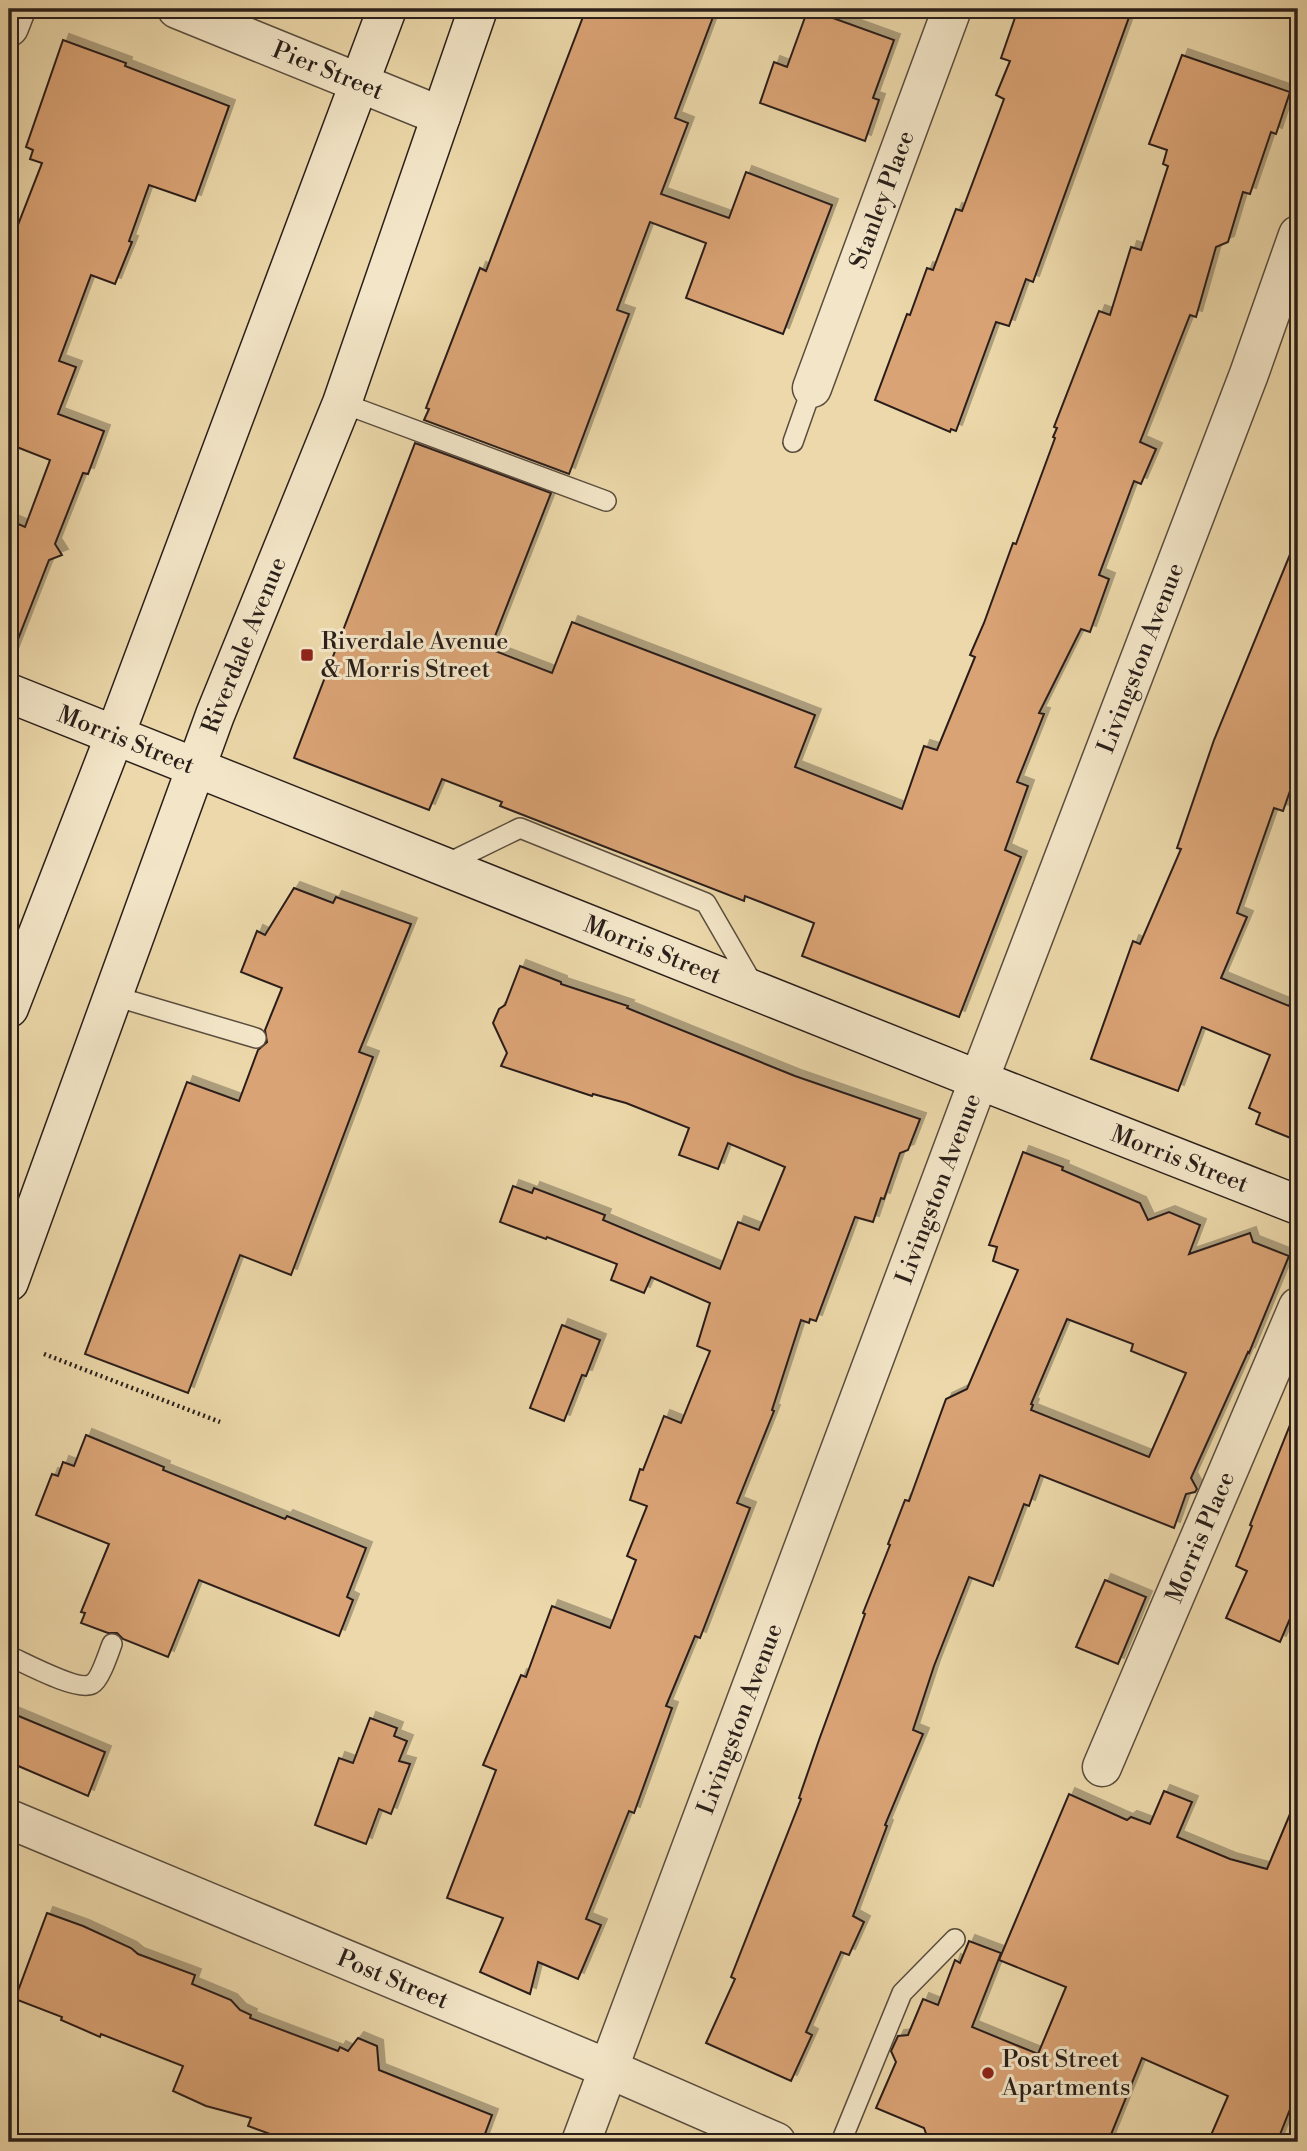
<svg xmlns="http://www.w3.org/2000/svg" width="1307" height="2151" font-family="'Libre Bodoni',serif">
  <defs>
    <filter id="shadow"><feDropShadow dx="6" dy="-6" stdDeviation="0" flood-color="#0004"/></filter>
  </defs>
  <rect width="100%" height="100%" fill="#ecd8aa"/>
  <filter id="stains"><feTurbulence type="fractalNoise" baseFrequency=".00286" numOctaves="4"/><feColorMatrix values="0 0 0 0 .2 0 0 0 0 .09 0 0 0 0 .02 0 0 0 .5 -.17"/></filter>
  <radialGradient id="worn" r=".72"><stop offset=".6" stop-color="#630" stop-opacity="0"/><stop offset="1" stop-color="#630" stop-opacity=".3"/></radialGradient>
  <g fill="#daa374" stroke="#2a1f1a" stroke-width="2" fill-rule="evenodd" filter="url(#shadow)">
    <polygon points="586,9 716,9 675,118 688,123 661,194 729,218 746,172 832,205 783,334 686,298 706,243 650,222 617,310 629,314 569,474 424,420 429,409 426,408 480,268 486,271"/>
    <polygon points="808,9 894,40 873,98 879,100 865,141 760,103 774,62 787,67"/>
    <polygon points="1018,9 1132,9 1033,282 1026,279 1009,326 996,322 956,431 951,429 950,432 875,400 907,314 910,315 927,268 933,270 956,209 962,211 1004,99 996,95 1010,61 1001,58"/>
    <polygon points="63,40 126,63 125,66 229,106 195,201 149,185 129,241 132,242 115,284 91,275 59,361 76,367 58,414 104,431 88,474 83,473 55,544 62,555 49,560 11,657 9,656 9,520 25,527 50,460 9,444 9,248 42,163 30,159 33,150 26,147"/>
    <polygon points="1182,55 1290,92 1276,134 1271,132 1250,194 1243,192 1228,242 1216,247 1196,317 1190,315 1140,442 1156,449 1141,484 1134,481 1099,575 1109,579 1090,632 1081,629 1039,713 1044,714 1017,782 1028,786 1005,850 1021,857 959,1017 802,956 814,923 745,896 744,901 500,806 502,802 442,779 429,810 294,758 415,443 551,493 490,649 552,673 572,622 763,695 815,715 795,767 902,809 924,746 937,750 975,657 970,655 984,623 1013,543 1016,544 1027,514 1055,438 1053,437 1057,428 1054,427 1099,311 1110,315 1131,247 1141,250 1168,166 1163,164 1167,150 1149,144"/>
    <polygon points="1298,535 1298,768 1283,811 1274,808 1237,913 1247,917 1221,978 1289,1006 1296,988 1298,988 1298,1141 1256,1124 1260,1113 1249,1108 1270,1055 1202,1027 1178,1091 1091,1059 1133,941 1140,944 1181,849 1177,848 1214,740"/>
    <polygon points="294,888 333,903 336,897 411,924 359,1052 373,1057 291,1275 240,1255 188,1393 85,1354 187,1082 239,1101 258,1050 267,1042 265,1030 282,988 241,972 257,931 265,935"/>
    <polygon points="520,966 561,982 561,984 628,1006 627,1008 795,1076 920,1119 908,1150 900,1153 884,1199 881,1198 873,1222 855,1217 816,1321 810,1319 809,1323 801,1320 772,1410 774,1411 737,1503 750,1508 700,1638 695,1636 666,1706 672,1708 634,1813 629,1811 586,1919 601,1925 578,1979 538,1962 530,1994 480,1972 503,1918 447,1898 496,1770 483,1765 521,1675 526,1677 552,1606 610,1628 636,1560 627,1556 647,1506 630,1500 640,1469 643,1470 664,1416 681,1423 710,1351 697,1346 710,1303 651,1277 644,1293 611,1280 617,1264 547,1237 546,1239 500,1222 513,1186 532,1193 534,1188 605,1215 603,1220 720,1269 738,1222 759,1230 785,1167 728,1143 718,1169 679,1155 689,1128 626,1103 593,1094 592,1096 501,1066 507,1053 493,1023 499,1009 505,1005"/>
    <path d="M1023 1152 1063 1167 1062 1170 1140 1203 1148 1220 1169 1212 1200 1225 1189 1254 1250 1233 1253 1242 1289 1256 1249 1353 1248 1352 1191 1478 1197 1489 1195 1492 1186 1494 1174 1528 1040 1475 1029 1506 1024 1504 993 1586 969 1577 934 1666 913 1730 923 1734 885 1825 887 1826 853 1916 864 1922 849 1955 841 1952 806 2032 812 2035 791 2081 706 2043 735 1979 731 1977 801 1799 799 1798 819 1740 865 1614 863 1613 890 1545 888 1544 905 1500 909 1501 946 1399 967 1389 1018 1270 993 1261 997 1247 989 1245ZM1067 1319 1133 1344 1131 1351 1186 1373 1149 1457 1031 1410 1033 1405 1031 1404Z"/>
    <polygon points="562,1325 600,1340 586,1376 582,1375 564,1421 530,1408"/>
    <polygon points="1296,1410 1298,1410 1298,1600 1280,1642 1226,1618 1247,1571 1236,1566 1252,1526 1250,1525"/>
    <polygon points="86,1435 164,1467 163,1470 285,1519 287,1516 366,1548 347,1597 353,1600 339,1636 199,1580 168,1657 123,1639 117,1633 108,1633 81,1623 85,1613 81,1612 109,1544 36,1515 52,1474 58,1476 63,1462 74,1466"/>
    <polygon points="1105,1580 1146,1597 1118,1664 1076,1647"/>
    <polygon points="9,1712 105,1752 88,1796 9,1762"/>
    <polygon points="370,1718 397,1728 394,1736 407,1741 399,1761 410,1764 391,1814 379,1809 366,1844 315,1825 339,1758 353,1763"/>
    <polygon points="1164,1791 1192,1802 1177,1837 1230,1859 1267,1869 1298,1795 1298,2089 1277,2142 1208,2142 1228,2096 1142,2058 1108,2142 929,2142 924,2128 876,2108 896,2062 891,2051 898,2036 908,2035 923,1999 938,2005 955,1960 960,1963 969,1941 1001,1953 972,2027 1038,2054 1066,1987 999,1960 1069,1794 1127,1820 1131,1817 1150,1824"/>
    <polygon points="47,1913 83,1926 131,1948 138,1954 195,1975 192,1984 231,2000 240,2010 251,2015 250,2018 338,2051 340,2047 348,2051 358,2038 377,2046 379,2070 492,2115 482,2142 270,2142 273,2135 248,2126 251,2118 206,2106 173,2091 183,2066 101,2034 100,2037 61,2020 62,2017 15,1999"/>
  </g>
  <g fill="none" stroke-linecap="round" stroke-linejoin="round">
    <defs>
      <g id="lane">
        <polyline points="342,403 606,501"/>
        <polyline points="793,442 812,388"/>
        <polyline points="442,866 520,828 706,903 754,986"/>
        <polyline points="114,996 256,1038"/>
        <path d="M9 1656C25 1663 78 1692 92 1684 100 1680 109 1652 112 1644"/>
        <polyline points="841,2142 902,1993 955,1939"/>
      </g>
      <g id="street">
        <path id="s1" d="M177 9 441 116"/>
        <polyline points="9,27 16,9"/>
        <path id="s2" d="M812 388 952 9"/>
        <path id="s3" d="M1102 1767 1298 1307"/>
        <path id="s4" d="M9 1819 609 2069 776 2142"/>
        <path id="s5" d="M581 2142 970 1103 1249 374 1298 235"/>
      </g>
      <g id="secondary">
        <path id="s6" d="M9 693 979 1080 1298 1205"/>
        <polyline points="9,1008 115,735 387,9"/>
        <path id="s7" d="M9 1282 215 715 342 403 478 9"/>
      </g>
    </defs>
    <use href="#lane" stroke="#5a4d3e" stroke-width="22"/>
    <use href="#street" stroke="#5a4d3e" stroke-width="41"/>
    <use href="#secondary" stroke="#2a1f1a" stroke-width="41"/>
    <g stroke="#2a1f1a" stroke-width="4.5" stroke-dasharray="2 3.5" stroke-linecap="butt">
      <polyline points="9,878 11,875"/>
      <polyline points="44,1354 220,1422"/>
    </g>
    <use href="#lane" stroke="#f3e6c8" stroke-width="19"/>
    <use href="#street" stroke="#f3e6c8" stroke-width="38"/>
    <use href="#secondary" stroke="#f3e6c8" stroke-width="38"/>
  </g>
  <g fill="#8f2418" stroke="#f3e6c8" stroke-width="2.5">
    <rect x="300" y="648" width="14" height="14" rx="3.5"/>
    <circle cx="988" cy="2073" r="7"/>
  </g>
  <g text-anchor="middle" stroke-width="6" stroke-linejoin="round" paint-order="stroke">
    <g font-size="24" fill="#2a1f1a" stroke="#f3e6c8">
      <text dy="8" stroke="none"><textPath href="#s1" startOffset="163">Pier Street</textPath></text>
      <text dy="8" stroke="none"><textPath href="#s2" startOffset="201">Stanley Place</textPath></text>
      <text dy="8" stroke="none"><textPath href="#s7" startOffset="679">Riverdale Avenue</textPath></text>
      <text dy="8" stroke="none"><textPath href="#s5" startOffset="1586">Livingston Avenue</textPath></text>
      <text dy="8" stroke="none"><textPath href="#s6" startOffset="126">Morris Street</textPath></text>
      <text dy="8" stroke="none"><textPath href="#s6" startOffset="693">Morris Street</textPath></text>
      <text dy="8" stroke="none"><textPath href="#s6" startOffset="1260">Morris Street</textPath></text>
      <text dy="8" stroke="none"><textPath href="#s5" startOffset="1018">Livingston Avenue</textPath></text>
      <text dy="8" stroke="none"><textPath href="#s3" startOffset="250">Morris Place</textPath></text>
      <text dy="8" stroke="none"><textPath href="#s5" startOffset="452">Livingston Avenue</textPath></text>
      <text dy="8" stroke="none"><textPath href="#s4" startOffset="416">Post Street</textPath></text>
    </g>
    <g font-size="24" fill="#2a1f1a" stroke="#f3e6c8" text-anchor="start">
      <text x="321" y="649">Riverdale Avenue<tspan x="321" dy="28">&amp; Morris Street</tspan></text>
      <text x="1002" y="2067">Post Street<tspan x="1002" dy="28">Apartments</tspan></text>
    </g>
  </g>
  <rect width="1307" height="2151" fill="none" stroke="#ecd8aa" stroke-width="35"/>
  <rect x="10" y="10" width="1286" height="2130" fill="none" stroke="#2a1f1a" stroke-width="3.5"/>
  <rect x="18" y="18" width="1272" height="2116" fill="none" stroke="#2a1f1a" stroke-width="2"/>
  <rect width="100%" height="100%" filter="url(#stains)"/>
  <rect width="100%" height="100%" fill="url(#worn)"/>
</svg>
